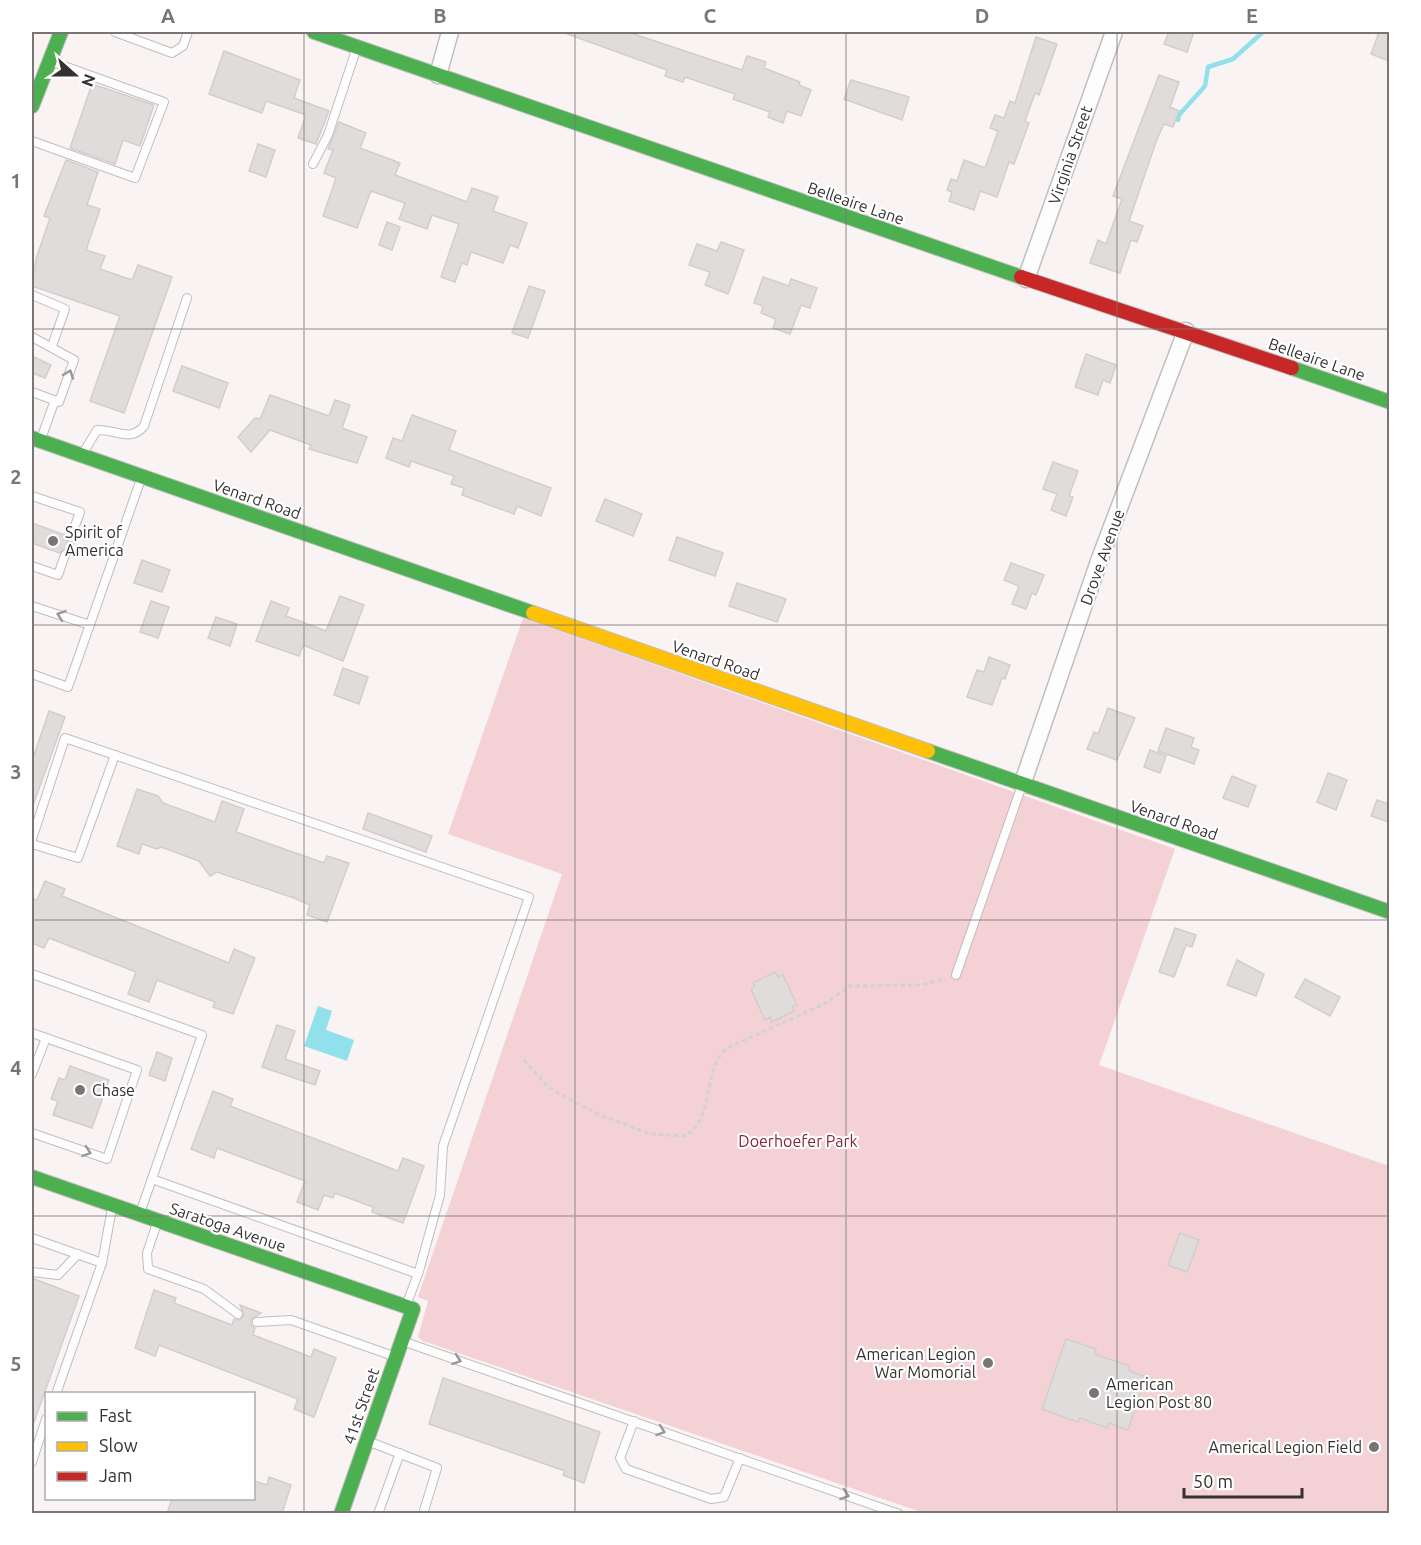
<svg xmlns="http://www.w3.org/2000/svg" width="1421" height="1545" font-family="Ubuntu,sans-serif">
  <rect width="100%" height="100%" fill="#f9f3f4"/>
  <polygon fill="#f3d1d5" points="523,618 1175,849 1099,1065 1389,1166 1389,1513 924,1513 423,1341 418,1337 428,1301 418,1297 562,874 448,834"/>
  <polygon fill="#91e1ed" points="318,1006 332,1011 326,1030 354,1040 347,1061 304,1046"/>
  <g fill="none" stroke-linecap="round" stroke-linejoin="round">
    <polyline stroke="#91e1ed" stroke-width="4.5" points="1178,120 1179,115 1205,86 1208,67 1233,59 1263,32"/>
  </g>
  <g fill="#e0dcdc" stroke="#d2cece" stroke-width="1.5">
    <polygon points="562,32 628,32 742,70 747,56 766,62 764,68 800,82 799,85 811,90 801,116 787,111 783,123 768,117 770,112 733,99 735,94 685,77 683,82 665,76 667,70"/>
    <polygon points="1169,32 1194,32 1187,52 1164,44"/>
    <polygon points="1379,32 1389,32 1389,61 1371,54"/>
    <polygon points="1036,37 1057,44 1039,95 1035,93 1025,121 1029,123 1014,164 1009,162 997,197 980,191 974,210 949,201 952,192 947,190 951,179 957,181 964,160 985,168 998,131 990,128 995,115 1004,118 1010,101 1015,103"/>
    <polygon points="224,51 300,80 294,98 329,111 316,144 298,138 306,115 266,101 262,113 209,94"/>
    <polygon points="1159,75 1179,82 1170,107 1179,111 1173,127 1164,124 1157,139 1129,221 1143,226 1137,242 1131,240 1120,273 1090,263 1098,240 1106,244 1122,199 1113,196"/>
    <polygon points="851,80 909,97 902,120 844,99"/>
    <polygon points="92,84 154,105 140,146 123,140 115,164 70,148"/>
    <polygon points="339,122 366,133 360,148 400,163 395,175 467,202 472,188 498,197 493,211 527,223 518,248 510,245 503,263 471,252 467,265 462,263 455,282 441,277 459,224 432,215 427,229 399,219 405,203 371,191 357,228 323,216 336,178 324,173 333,150 328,149"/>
    <polygon points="258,144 275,150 266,177 249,171"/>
    <polygon points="66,160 98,172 87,205 100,209 86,250 105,256 100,269 132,280 138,265 172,277 124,413 90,401 120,316 32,286 36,259 50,218 44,216"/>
    <polygon points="387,222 400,227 392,250 379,245"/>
    <polygon points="721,242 744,250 728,294 705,285 710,272 689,265 697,244 717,251"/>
    <polygon points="763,277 789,286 791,279 817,288 810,308 801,305 790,334 773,328 776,319 761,313 763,306 754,303"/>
    <polygon points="529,286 545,291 528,338 512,333"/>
    <polygon points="1086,354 1116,365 1110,383 1103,380 1098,395 1075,387"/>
    <polygon points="32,356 51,365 45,378 32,373"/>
    <polygon points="182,366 228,383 219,408 173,391"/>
    <polygon points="270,395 329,416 335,400 350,405 342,428 367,437 357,463 309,449 311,445 270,430 251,452 238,437 255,418 260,419"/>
    <polygon points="412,415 456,431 449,450 551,488 541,516 517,506 514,514 462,495 464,488 451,484 454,476 411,461 409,467 386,458 393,438 402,441"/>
    <polygon points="1053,462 1078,471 1069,496 1073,497 1066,516 1051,510 1057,494 1043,489"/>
    <polygon points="605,499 642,514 633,536 596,521"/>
    <polygon points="32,523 65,535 67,542 74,543 71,552 64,549 59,553 32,543"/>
    <polygon points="677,537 723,553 715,576 669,560"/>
    <polygon points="142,560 170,570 162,592 134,583"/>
    <polygon points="1011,563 1044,575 1036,595 1032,593 1026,609 1012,604 1019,586 1004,580"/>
    <polygon points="737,583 786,599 777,622 729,606"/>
    <polygon points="340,596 364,605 343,661 303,645 299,656 256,641 271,601 289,608 286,616 326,631"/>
    <polygon points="151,601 169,607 158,638 140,632"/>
    <polygon points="216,617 237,624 230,646 208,638"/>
    <polygon points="989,657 1010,665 1005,679 1002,678 992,705 967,697 977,670 984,672"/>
    <polygon points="343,668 368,677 359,704 334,695"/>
    <polygon points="1108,708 1135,718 1117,760 1087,749 1094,732 1098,734"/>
    <polygon points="49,711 65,717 32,808 32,761"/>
    <polygon points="1166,728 1194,738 1191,747 1199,750 1194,764 1158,751"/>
    <polygon points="1150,750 1166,756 1160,773 1144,767"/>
    <polygon points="1328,773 1347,780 1336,810 1317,802"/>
    <polygon points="1232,776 1256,786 1248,807 1223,798"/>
    <polygon points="137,789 158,796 163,803 215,822 222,801 244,809 236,832 324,863 327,856 349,863 327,922 307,915 310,905 294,898 217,872 210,876 199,861 161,847 157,849 142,844 139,854 117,846"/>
    <polygon points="1377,800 1389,804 1389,822 1371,816"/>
    <polygon points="368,813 432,836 426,852 363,829"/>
    <polygon points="45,881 65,889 62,896 229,963 234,949 255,958 233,1014 213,1007 215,1002 157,980 149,1002 128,994 136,972 49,938 44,948 32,943 32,906 34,899 37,900"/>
    <polygon points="1175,928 1196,935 1192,947 1186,945 1174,977 1159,972"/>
    <polygon points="1237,960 1264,974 1256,996 1227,985"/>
    <polygon points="775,972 778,977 783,975 797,1005 792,1007 794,1011 772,1022 770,1017 765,1020 751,989 755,987 753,983"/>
    <polygon points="1305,979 1340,997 1330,1016 1295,997"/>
    <polygon points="277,1025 295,1031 285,1059 320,1071 315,1085 262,1067"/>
    <polygon points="157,1052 172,1058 165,1081 149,1075"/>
    <polygon points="70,1066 109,1080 92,1128 53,1115 58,1101 51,1099 59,1078 65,1080"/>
    <polygon points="213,1091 233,1099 230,1106 398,1171 403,1158 424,1166 403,1223 372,1212 373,1207 335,1193 333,1198 324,1195 318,1210 297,1202 305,1181 217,1148 214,1158 191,1149"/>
    <polygon points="1180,1233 1199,1240 1187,1272 1168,1265"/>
    <polygon points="32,1278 79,1296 33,1425 32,1425"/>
    <polygon points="154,1290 176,1298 174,1303 232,1325 234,1319 240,1320 244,1315 240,1305 261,1313 251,1320 251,1325 255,1328 253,1335 311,1357 314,1349 336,1358 314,1417 294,1409 298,1399 159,1345 155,1356 135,1348"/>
    <polygon points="1066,1339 1096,1349 1095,1354 1129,1366 1128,1370 1146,1377 1128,1430 1109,1423 1107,1428 1080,1418 1078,1422 1042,1409"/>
    <polygon points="443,1378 600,1432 584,1483 563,1475 565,1471 429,1424"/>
    <polygon points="269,1477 291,1485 282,1514 167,1514 172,1498 254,1498 254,1481 267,1485"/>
  </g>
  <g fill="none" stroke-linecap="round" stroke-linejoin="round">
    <defs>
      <g id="lane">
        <polyline points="115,32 172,53 183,46 188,32"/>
        <polyline points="32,141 135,178 164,102 53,62"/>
        <polyline points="313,164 328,135 356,50"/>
        <polyline points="32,295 65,309 52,346"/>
        <polyline points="32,337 74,360 59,402 32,392"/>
        <polyline points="41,439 55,400"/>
        <path d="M82 455 97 430C116 429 130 443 144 426L187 298"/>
        <polyline points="32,496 80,512 71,537"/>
        <polyline points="32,566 58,575 65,555"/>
        <polyline points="32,606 90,625"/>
        <polyline points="32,674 68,687 141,479"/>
        <polyline points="32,839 65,738 529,897 443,1146 440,1195 419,1271 406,1306"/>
        <polyline points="32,844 78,858 115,755"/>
        <polyline points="32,974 202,1035 140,1213"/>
        <polyline points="956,975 1022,785"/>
        <polyline points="32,1033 137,1070 107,1159 32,1133"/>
        <polyline points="32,1074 46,1038"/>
        <polyline points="152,1179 418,1274"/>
        <polyline points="157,1223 147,1253 148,1269 204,1289 238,1314"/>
        <polyline points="32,1238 102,1263"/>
        <polyline points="32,1272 58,1275 78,1254"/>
        <polyline points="257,1322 291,1320 396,1357"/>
        <polyline points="405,1342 899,1514"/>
        <polyline points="56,1394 102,1263 112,1208"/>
        <polyline points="634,1421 620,1458 626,1469 711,1499 724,1497 740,1458"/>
        <polyline points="370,1442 437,1468 423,1514"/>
        <polyline points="32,1462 46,1419"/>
        <polyline points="378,1514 400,1453"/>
      </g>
      <g id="street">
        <polyline points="438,75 450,32"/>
        <polyline points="1026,279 1114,32"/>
        <polyline points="1022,785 1099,561 1186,331"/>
      </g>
      <g id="fast">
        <polyline points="314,32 1021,277"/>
        <polyline points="32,106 61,32"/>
        <polyline points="1292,368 1390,402"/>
        <polyline points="32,438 533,613"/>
        <polyline points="928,751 1390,912"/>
        <polyline points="32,1177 413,1309 341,1514"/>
      </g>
      <polyline id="slow" points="533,613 928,751"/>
      <polyline id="jam" points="1021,277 1292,368"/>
    </defs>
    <use href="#lane" stroke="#c2bebe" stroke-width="10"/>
    <use href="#street" stroke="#c2bebe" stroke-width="19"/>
    <use href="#fast" stroke="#c2bebe" stroke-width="16"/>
    <use href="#slow" stroke="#c2bebe" stroke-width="16"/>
    <use href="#jam" stroke="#c2bebe" stroke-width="16"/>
    <path stroke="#d3d2d2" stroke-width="3" stroke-dasharray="4.5 3" stroke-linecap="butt" d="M524 1060 549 1088 600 1115 650 1134 685 1136C716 1117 701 1071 727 1048L824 1004 850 986 921 985 945 979"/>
    <use href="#lane" stroke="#fefdfd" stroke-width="8"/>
    <use href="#street" stroke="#fefdfd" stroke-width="16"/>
    <use href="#fast" stroke="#4caf50" stroke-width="14"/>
    <use href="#slow" stroke="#ffc107" stroke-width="14"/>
    <use href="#jam" stroke="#c62828" stroke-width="14"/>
  </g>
  <defs><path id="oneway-chevron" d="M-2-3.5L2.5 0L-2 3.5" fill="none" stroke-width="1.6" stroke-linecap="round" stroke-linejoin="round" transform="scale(1.5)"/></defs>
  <g stroke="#9a9797">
    <use href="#oneway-chevron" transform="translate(69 374) rotate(-70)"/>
    <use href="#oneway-chevron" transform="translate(61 615) rotate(-161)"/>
    <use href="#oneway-chevron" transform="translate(87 1152) rotate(19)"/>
    <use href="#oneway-chevron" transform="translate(457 1360) rotate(19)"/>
    <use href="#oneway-chevron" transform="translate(661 1431) rotate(19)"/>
    <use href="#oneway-chevron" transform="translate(845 1495) rotate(19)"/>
  </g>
  <path fill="none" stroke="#7a7575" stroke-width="1.5" stroke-opacity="0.55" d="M304 32V1514M575 32V1514M846 32V1514M1117 32V1514M32 329H1390M32 625H1390M32 920H1390M32 1216H1390"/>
  <g fill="#7a7575" stroke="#fff" stroke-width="2">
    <circle cx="53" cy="541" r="6"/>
    <circle cx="80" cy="1090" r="6"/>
    <circle cx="988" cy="1363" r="6"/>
    <circle cx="1094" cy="1393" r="6"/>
    <circle cx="1374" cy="1447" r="6"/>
  </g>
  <g text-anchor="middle" stroke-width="4.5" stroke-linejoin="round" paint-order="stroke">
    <g font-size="16" fill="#353131" stroke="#fff">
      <text transform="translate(1070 155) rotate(-71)" y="6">Virginia Street</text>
      <text transform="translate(856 203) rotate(19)" y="6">Belleaire Lane</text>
      <text transform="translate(1317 359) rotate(19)" y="6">Belleaire Lane</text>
      <text transform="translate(257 499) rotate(19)" y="6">Venard Road</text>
      <text transform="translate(1102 557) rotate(-70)" y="6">Drove Avenue</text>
      <text transform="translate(716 660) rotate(19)" y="6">Venard Road</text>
      <text transform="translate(1174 820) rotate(19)" y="6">Venard Road</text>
      <text transform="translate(228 1227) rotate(19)" y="6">Saratoga Avenue</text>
      <text transform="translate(361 1406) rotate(-71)" y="6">41st Street</text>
    </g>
    <g font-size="16" fill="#353131" stroke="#fff" text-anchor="start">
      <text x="65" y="538">Spirit of<tspan x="65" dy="18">America</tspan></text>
      <text x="92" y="1096">Chase</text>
      <text x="976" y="1360" text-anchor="end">American Legion<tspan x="976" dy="18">War Momorial</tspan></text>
      <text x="1106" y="1390">American<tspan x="1106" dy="18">Legion Post 80</tspan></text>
      <text x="1362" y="1453" text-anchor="end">Americal Legion Field</text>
    </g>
    <g font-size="16" fill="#89233d" stroke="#fff">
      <text x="798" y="1147">Doerhoefer Park</text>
    </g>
  </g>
  <rect width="1421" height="1545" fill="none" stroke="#ffffff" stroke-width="66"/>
  <rect x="45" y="1392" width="210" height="108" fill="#ffffff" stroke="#aeadad" stroke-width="1.5"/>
  <rect x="57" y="1412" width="30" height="9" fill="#4caf50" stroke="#aeadad" stroke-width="1.5"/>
  <text x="99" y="1422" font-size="18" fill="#353131">Fast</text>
  <rect x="57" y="1442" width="30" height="9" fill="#ffc107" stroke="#aeadad" stroke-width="1.5"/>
  <text x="99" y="1452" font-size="18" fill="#353131">Slow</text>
  <rect x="57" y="1472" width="30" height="9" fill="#c62828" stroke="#aeadad" stroke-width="1.5"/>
  <text x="99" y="1482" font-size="18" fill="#353131">Jam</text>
  <g transform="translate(75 75) rotate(111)" stroke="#ffffff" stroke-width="4.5" paint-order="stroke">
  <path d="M0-4.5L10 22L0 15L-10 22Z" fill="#353131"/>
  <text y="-9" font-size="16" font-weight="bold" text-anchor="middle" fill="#353131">N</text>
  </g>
  <path d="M1184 1488v9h118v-9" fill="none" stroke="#353131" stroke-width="3"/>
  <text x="1193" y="1488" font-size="18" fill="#353131" stroke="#ffffff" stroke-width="4.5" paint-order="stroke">50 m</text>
  <rect x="33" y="33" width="1355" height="1479" fill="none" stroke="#7a7575" stroke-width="2"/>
  <g font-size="20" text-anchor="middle" font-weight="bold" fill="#7a7575">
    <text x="168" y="23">A</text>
    <text x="440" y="23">B</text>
    <text x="710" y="23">C</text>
    <text x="982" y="23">D</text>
    <text x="1252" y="23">E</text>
    <text x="16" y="188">1</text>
    <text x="16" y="484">2</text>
    <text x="16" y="779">3</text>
    <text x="16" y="1075">4</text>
    <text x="16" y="1371">5</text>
  </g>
</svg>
